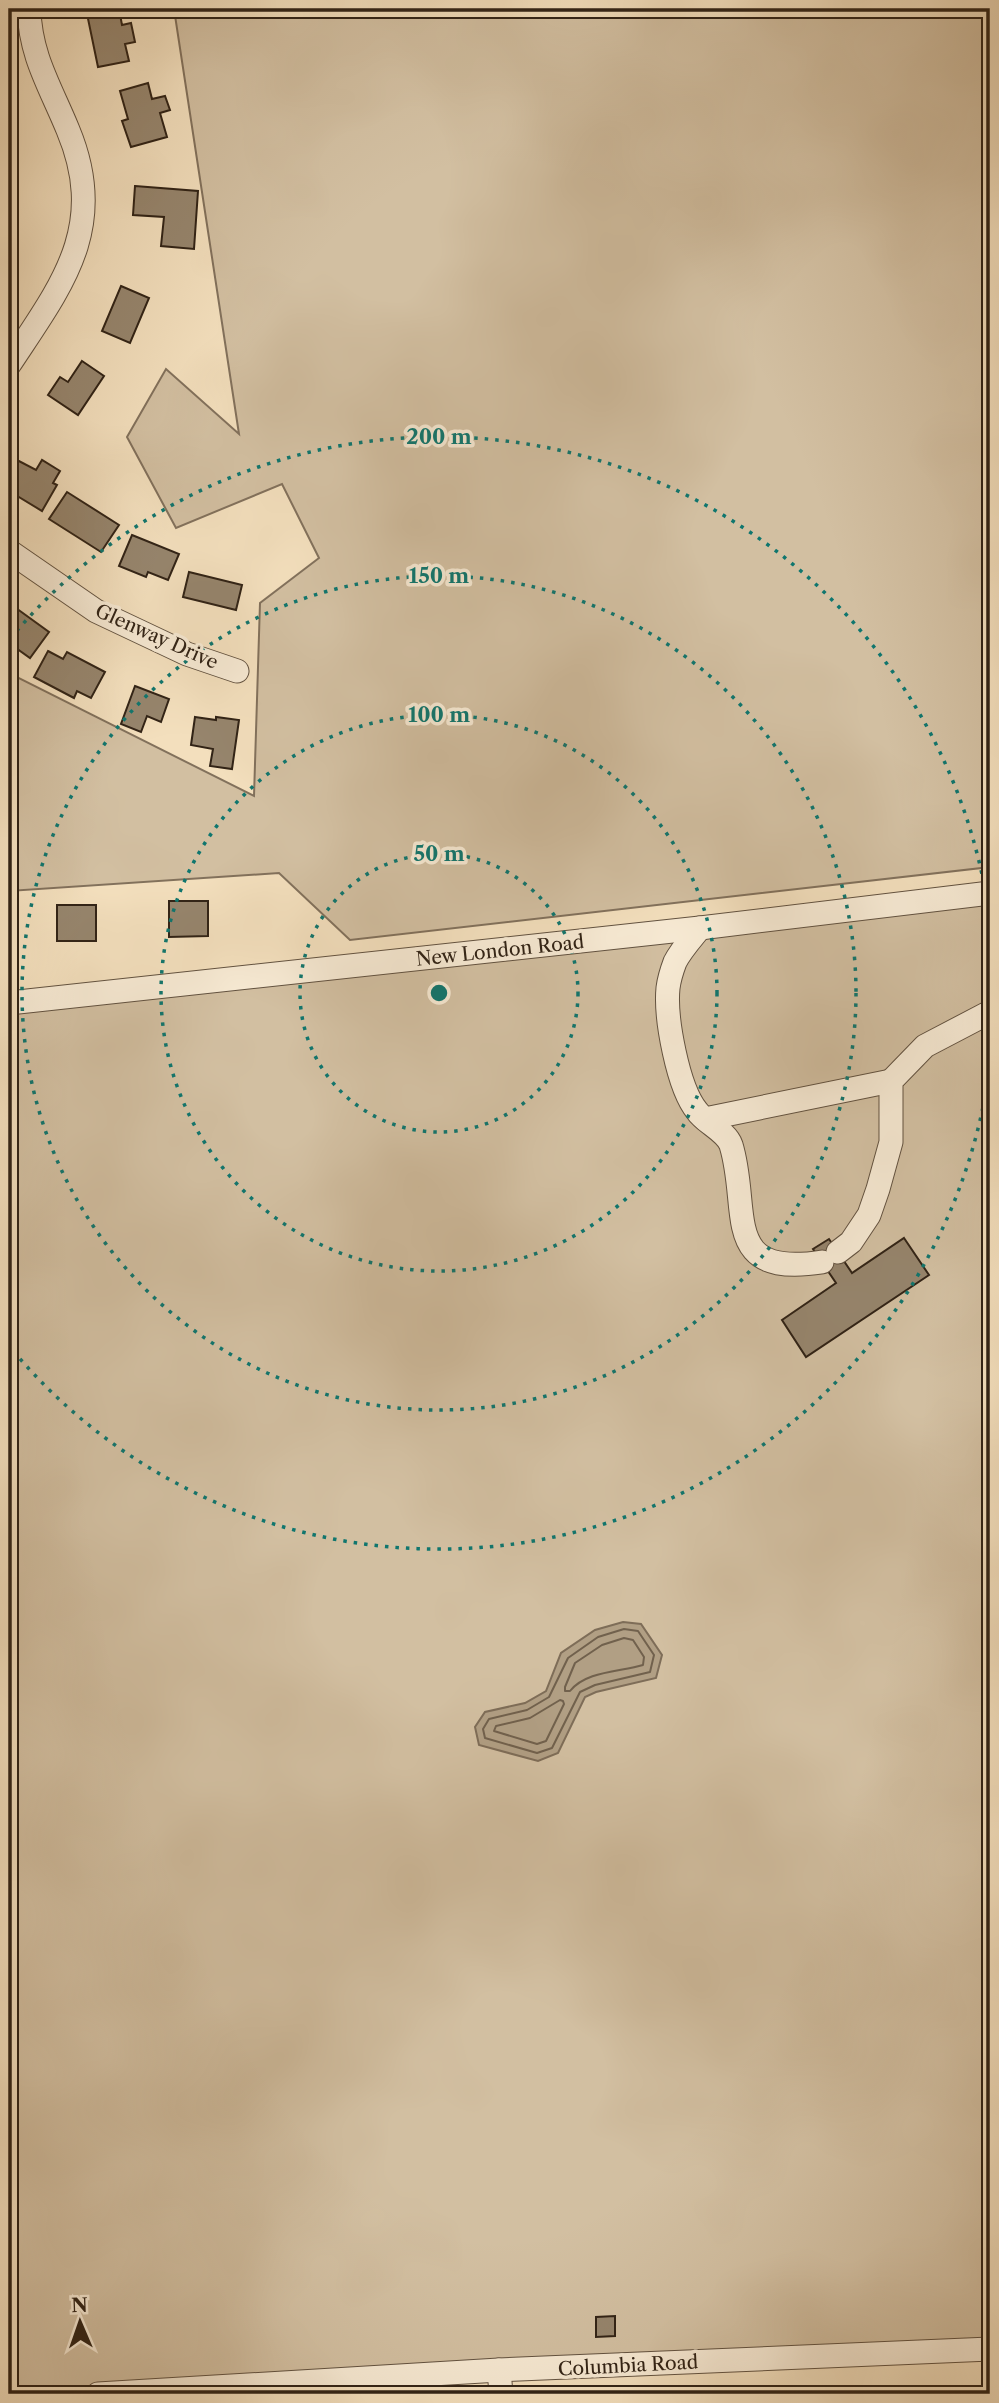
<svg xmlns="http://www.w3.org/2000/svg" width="999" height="2403" font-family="'Libre Caslon Text',serif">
  <rect width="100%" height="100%" fill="#f3dfbd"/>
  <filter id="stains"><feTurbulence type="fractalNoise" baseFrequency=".00286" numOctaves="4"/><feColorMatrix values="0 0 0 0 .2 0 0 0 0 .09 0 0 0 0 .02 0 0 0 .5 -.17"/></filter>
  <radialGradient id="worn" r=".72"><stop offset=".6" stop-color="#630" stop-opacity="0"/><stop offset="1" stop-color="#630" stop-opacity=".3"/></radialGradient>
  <g fill="#d2bfa1" stroke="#82715c" stroke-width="2">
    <polygon points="174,9 990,9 990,867 350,940 279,873 9,891 9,831 11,831 9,827 9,673 254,796 260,603 319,558 282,484 176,528 127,437 166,369 239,434"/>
    <polygon points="990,893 990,2349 98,2394 9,2394 9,1003"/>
  </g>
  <polygon fill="#b19f84" stroke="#7e6d58" stroke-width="2" points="623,1622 641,1624 662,1655 656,1678 596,1692 585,1697 558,1753 538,1761 479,1745 475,1727 485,1712 525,1703 546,1691 561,1653 595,1630"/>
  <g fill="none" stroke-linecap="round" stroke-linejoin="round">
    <g stroke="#71614d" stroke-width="2">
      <polygon points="624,1629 638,1631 654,1655 650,1672 595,1685 580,1692 552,1748 537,1753 485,1738 483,1729 489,1719 527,1710 549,1697 568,1658 598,1637"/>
      <path d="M624 1638 633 1640 644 1657 643 1665C619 1672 586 1671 570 1691H565V1687L575 1663 602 1645Z"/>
      <polygon points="560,1700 563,1701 564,1704 546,1741 537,1744 494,1731 496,1726 530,1718"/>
    </g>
  </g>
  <g fill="#96856d" stroke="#312316" stroke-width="2">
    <polygon points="86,9 119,9 122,25 131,23 135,42 125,44 129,61 98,67"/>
    <polygon points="148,83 152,99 165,96 170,110 160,113 167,137 131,147 122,121 128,119 120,91"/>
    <polygon points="135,186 198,191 194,249 161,246 164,217 133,215"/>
    <polygon points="121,286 149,298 130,343 102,331"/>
    <polygon points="82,361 104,376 78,415 48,395 60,377 68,382"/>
    <polygon points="15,459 36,470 42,460 60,471 53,483 57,485 42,511 9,491 9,464 11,465"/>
    <polygon points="67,492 119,525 101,552 49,519"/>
    <polygon points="132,535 179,554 168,580 148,572 146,577 119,566"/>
    <polygon points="189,572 242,585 236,610 183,597"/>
    <polygon points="9,603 49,632 30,658 9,643"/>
    <polygon points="48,651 63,659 67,652 105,672 91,698 77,691 74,698 34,677"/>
    <polygon points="135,686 169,699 161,722 147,716 141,732 121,724"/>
    <polygon points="195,717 216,720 216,717 239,720 232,769 210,766 213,749 191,745"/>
    <polygon points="169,901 208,901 208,936 169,937"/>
    <rect x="57" y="905" width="39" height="36"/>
    <polygon points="904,1238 929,1275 806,1357 782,1320 836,1283 813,1249 829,1239 852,1273"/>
    <polygon points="615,2316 615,2336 596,2337 596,2317"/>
  </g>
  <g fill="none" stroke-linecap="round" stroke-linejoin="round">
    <defs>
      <g id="minor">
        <path d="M9 365C61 286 109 228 68 130 51 88 30 56 29 9"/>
        <polyline points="9,551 96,611 187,654 237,671"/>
        <path d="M700 928C692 938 681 950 675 962 672 970 669 980 668 988 665 1018 678 1088 697 1111 705 1123 726 1131 731 1145 751 1210 719 1278 822 1262"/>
        <polyline points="9,1003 700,928 990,893"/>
        <polyline points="705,1119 891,1081"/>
        <polyline points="838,1252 851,1242 869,1215 878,1189 891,1142 891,1081 925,1046 990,1012"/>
        <polyline points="499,2370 501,2394"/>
        <polyline points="98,2394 499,2370 990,2349"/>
      </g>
    </defs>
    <use href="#minor" stroke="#625240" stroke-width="25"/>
    <use href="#minor" stroke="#f7ead4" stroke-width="23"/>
  </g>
  <g fill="none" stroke="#0f766e" stroke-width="3.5" stroke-dasharray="3.5 7">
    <circle cx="439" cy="993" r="139"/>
    <circle cx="439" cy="993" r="278"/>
    <circle cx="439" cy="993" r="417"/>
    <path d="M990 1066A556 556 0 0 1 10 1347M10 639A556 556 0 0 1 990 920"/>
  </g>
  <g text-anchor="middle" stroke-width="7" stroke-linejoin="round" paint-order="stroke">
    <g font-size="19" fill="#312316" stroke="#f7ead4">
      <text transform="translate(157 636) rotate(24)" y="7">Glenway Drive</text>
      <text transform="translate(500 950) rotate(-6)" y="7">New London Road</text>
      <text transform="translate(628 2365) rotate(-3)" y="7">Columbia Road</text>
    </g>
  </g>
  <circle cx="439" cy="993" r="10" fill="#0f766e" stroke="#f7ead4" stroke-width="3.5"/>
  <g font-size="21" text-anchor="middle" font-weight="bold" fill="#0f766e" stroke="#f7ead4" stroke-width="7" stroke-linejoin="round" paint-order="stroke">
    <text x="439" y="444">200 m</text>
    <text x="439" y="583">150 m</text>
    <text x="439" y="722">100 m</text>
    <text x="439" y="861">50 m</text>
  </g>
  <rect width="999" height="2403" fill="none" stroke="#f3dfbd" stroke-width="35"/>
  <rect x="10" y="10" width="978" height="2382" fill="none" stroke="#312316" stroke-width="3.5"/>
  <rect x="18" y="18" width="964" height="2368" fill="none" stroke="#312316" stroke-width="2"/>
  <g transform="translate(80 2322) rotate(358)" stroke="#f7ead4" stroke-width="5" paint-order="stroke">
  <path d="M0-5L12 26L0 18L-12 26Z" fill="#312316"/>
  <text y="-10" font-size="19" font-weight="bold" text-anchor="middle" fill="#312316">N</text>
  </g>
  <rect width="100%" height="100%" filter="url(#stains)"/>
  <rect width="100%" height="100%" fill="url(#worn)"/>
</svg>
